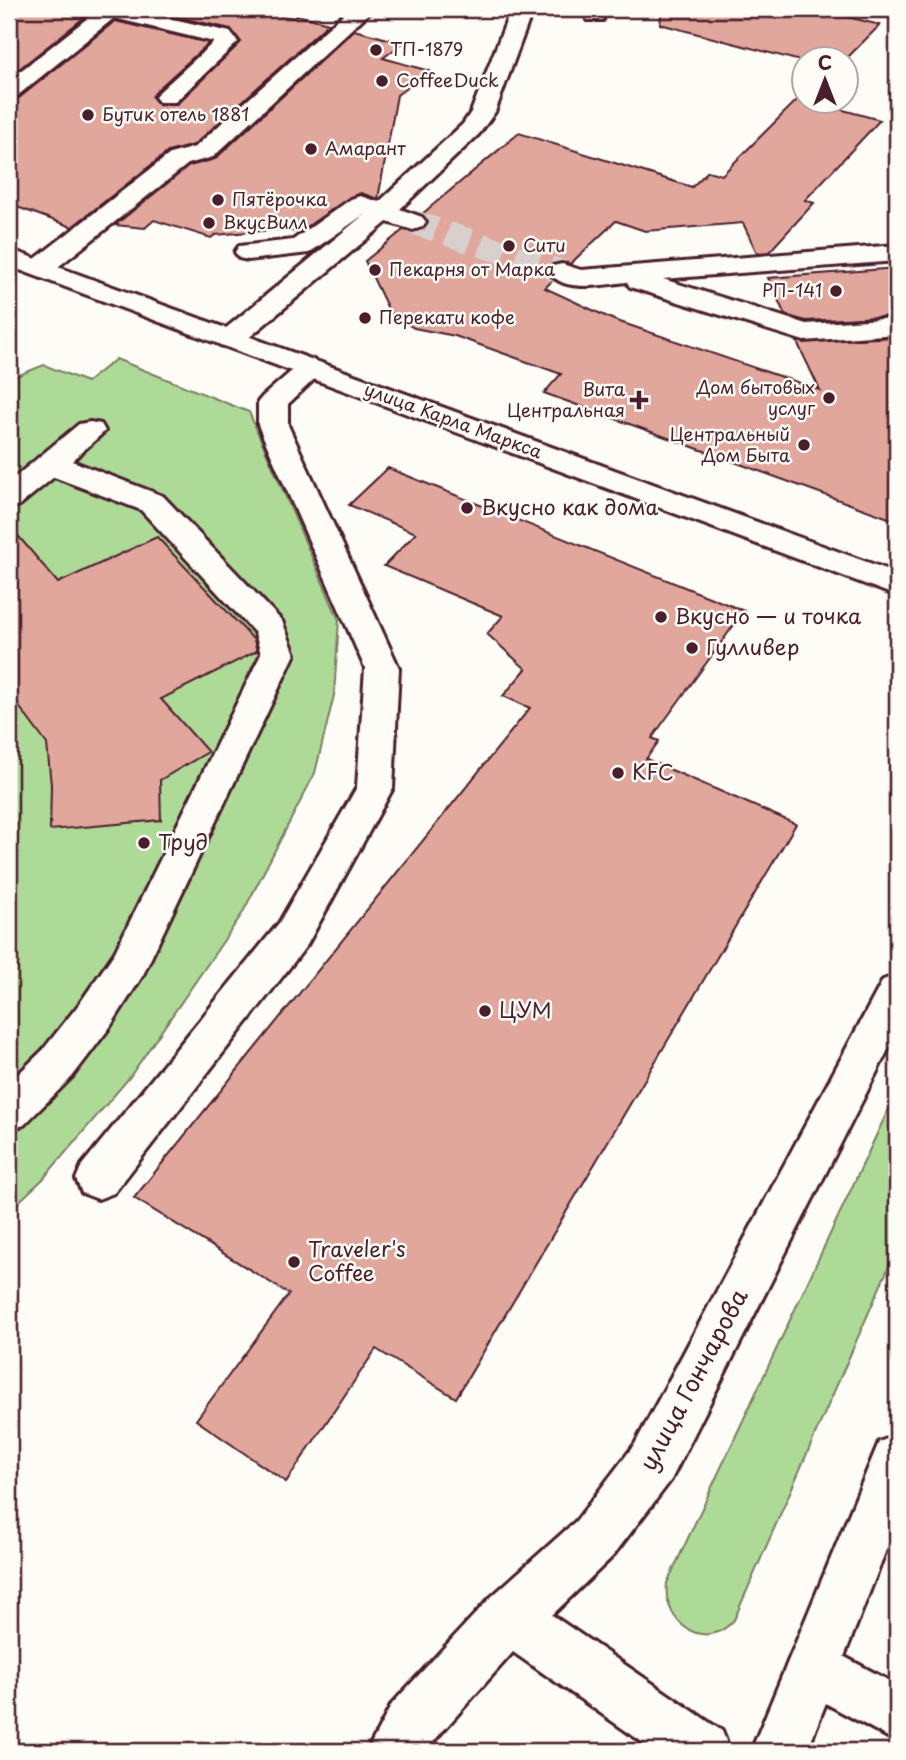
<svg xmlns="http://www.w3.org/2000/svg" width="906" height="1760" font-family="'Playpen Sans',sans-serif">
  <rect width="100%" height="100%" fill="#fdfcf7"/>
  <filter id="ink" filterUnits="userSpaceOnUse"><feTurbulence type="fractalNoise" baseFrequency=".0143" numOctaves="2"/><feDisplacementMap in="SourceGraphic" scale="14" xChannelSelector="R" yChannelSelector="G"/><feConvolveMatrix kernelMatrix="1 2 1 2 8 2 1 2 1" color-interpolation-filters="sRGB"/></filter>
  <g filter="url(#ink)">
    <g fill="#aeda98" stroke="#7c7c62" stroke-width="2">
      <polygon points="116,359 249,412 339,620 334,695 315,773 242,914 129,1078 43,1179 9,1211 9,379 44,365 87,382"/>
      <path d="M897 1091V1248L734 1620C704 1654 662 1622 667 1583Z"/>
    </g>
    <g fill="#e1a79d" stroke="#4a1f2b" stroke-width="2">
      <polygon points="9,9 88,9 90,13 9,77"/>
      <polygon points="140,9 249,9 294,18 297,15 329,23 194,145 168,152 72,227 9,204 9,100 19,98 115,21 209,43 157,90 152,97 159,105 177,104 241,42 231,29"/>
      <polygon points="662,9 816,9 880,25 845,60 804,60 804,62 660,24"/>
      <polygon points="354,30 403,43 383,58 429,71 397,95 378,199 361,193 350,197 298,233 285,229 215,235 211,238 154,220 145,228 115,225 189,166 215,159"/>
      <polygon points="799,98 880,120 805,200 814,203 769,252 757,253 743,223 645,231 616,221 570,264 561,261 551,265 546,272 553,280 545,288 614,320 820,390 797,342 897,337 897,521 544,393 561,374 455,336 414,328 394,316 388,309 365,261 403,230 414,232 424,229 429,222 422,214 519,133 692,187 708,171 722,175"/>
      <polygon points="897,268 897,316 806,321 785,315 768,278"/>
      <polygon points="388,468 744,611 652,738 659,741 646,759 796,824 456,1398 376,1349 286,1482 196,1420 289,1294 134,1198 530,708 503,696 526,669 487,634 503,616 384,566 416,533 349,505"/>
      <polygon points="9,525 58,583 157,537 254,640 257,651 161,699 208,752 160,780 161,820 50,830 51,785 47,744 9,693"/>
    </g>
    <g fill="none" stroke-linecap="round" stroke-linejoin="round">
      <polyline stroke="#d9d0ce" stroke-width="24" stroke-dasharray="24 12" stroke-linecap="butt" points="413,222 562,272"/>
      <defs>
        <g id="minor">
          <polygon points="91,9 129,9 230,32 238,42 175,102 159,102 155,97 159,92 214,42 114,18 17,96 9,98 9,80 94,13"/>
          <polygon points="349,9 373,9 213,157 188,164 49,274 31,274 27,268 31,262 170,154 195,147"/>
          <polygon points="511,9 533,9 495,112 479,134 400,209 422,217 426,222 422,227 413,230 387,222 240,345 230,347 220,345 216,339 220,333 365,214 309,253 248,260 239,258 235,252 239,246 293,240 351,199 360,196 379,202 463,124 471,112"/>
          <polygon points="584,9 606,9 603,20 587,20"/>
          <path d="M897 245V261L663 279 806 324 897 318V334L804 341 630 287 627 282C605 284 564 294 549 272L553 266 562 264 581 270Z"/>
          <polygon points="311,360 321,363 325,369 288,404 288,425 399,668 393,788 307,945 114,1193 98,1199 82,1193 76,1179 82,1165 279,923 357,787 365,668 258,425 258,402 263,396 301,363"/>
          <polygon points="90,422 101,424 105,431 72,461 163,496 282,621 295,654 143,975 110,1027 72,1077 24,1125 9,1130 9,1083 42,1051 80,1003 115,952 261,654 255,633 141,510 54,477 20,505 9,508 9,482 79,424"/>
          <polygon points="813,1640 897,1685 897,1742 794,1686 786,1667 794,1648"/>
        </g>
        <g id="major">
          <polygon points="9,249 897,573 897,596 9,266"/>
          <polygon points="897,975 897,1032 671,1480 612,1557 552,1615 722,1731 730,1751 655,1751 513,1652 425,1751 367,1751 392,1704 490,1598 576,1521 635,1444 883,980"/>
          <polygon points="897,1435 897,1522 807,1751 751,1751 879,1442"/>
        </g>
      </defs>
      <use href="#minor" stroke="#4a1f2b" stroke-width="6"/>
      <use href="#major" stroke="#4a1f2b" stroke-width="6"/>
      <use href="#minor" fill="#fdfcf7" fill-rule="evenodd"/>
      <use href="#major" fill="#fdfcf7" fill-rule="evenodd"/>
    </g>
  </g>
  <g fill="#4a1f2b" stroke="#fdfcf7" stroke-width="2.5">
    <circle cx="376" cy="50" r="7"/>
    <circle cx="382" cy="81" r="7"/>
    <circle cx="88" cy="115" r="7"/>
    <circle cx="311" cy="149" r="7"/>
    <circle cx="218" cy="200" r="7"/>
    <circle cx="209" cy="223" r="7"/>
    <circle cx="509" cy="246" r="7"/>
    <circle cx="375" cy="270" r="7"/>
    <circle cx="836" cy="291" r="7"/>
    <circle cx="365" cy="318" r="7"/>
    <circle cx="829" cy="398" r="7"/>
    <path d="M635.5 389.5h7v7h7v7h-7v7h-7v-7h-7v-7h7z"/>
    <circle cx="804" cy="445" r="7"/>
    <circle cx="467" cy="508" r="7"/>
    <circle cx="661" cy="617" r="7"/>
    <circle cx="692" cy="648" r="7"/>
    <circle cx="618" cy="773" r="7"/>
    <circle cx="144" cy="843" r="7"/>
    <circle cx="485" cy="1011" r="7"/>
    <circle cx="294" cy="1262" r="7"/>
  </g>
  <g text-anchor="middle" stroke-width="5" stroke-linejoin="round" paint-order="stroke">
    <g font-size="18" fill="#4a1f2b" stroke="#fdfcf7" text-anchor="start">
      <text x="390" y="56">ТП-1879</text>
      <text x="396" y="87">CoffeeDuck</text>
      <text x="102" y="121">Бутик отель 1881</text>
      <text x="325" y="155">Амарант</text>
      <text x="232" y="206">Пятёрочка</text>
      <text x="223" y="229">ВкусВилл</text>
      <text x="523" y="252">Сити</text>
      <text x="389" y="276">Пекарня от Марка</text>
      <text x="822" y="297" text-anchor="end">РП-141</text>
      <text x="379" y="324">Перекати кофе</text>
      <text x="815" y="394" text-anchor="end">Дом бытовых<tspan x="815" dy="21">услуг</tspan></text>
      <text x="625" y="396" text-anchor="end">Вита<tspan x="625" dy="21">Центральная</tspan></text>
      <text x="790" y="441" text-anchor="end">Центральный<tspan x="790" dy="21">Дом Быта</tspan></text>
    </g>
    <g font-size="18" fill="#4a1f2b" stroke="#fdfcf7">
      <text transform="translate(453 421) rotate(20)" y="6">улица Карла Маркса</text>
    </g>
    <g font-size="21" fill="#4a1f2b" stroke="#fdfcf7" text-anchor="start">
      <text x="481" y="515">Вкусно как дома</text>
      <text x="675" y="624">Вкусно — и точка</text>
      <text x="706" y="655">Гулливер</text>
      <text x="632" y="780">KFC</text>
      <text x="158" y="850">Труд</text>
      <text x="499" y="1018">ЦУМ</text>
      <text x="308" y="1257">Traveler's<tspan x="308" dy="24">Coffee</tspan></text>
    </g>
    <g font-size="24" fill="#4a1f2b" stroke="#fdfcf7">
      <text transform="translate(694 1380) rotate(-62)" y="8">улица Гончарова</text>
    </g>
  </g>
  <rect width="906" height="1760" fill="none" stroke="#fdfcf7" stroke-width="35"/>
  <rect x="18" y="18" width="871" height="1725" fill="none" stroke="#4a1f2b" stroke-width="2.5" filter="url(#ink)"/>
  <g transform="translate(825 80)"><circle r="33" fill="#fdfcf7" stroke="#b5a4a5" stroke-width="2"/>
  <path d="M0-5L12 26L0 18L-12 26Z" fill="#4a1f2b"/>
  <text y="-10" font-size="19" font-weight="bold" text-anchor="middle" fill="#4a1f2b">С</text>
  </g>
</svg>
